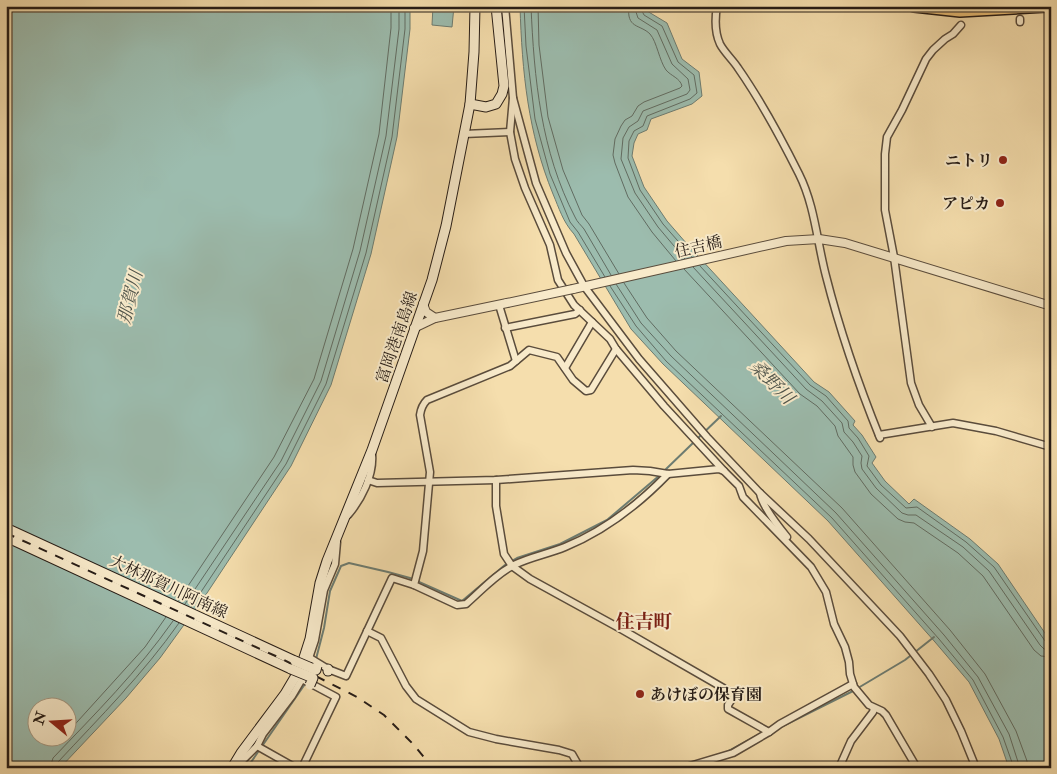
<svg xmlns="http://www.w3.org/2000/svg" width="1057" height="774" font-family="'IM FELL Double Pica','Noto Serif JP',serif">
  <rect width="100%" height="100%" fill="#f5dead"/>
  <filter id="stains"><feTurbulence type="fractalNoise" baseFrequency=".004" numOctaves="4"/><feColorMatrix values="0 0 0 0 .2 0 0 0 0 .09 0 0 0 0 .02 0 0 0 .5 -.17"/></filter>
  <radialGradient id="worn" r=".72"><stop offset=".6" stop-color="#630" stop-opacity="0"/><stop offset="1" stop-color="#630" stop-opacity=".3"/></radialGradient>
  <g fill="#9cbcae" stroke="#6d7c71" fill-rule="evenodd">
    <path d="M6 6H410V29L397 137 371 254 331 385 291 466 207 593 160 658 126 698 60 768H6ZM38 706H68V736H38Z"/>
    <polygon points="433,6 454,6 452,27 432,25"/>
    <path d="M520 6H648L647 11 667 23 682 59 699 72 702 96 692 104 651 119 647 130 638 134 634 143 632 156 644 187 667 221 687 244 814 382 829 392 855 421 853 425 862 435 876 457 872 463 885 481 909 504 914 499 970 539 998 564 1051 642V768H1009L999 739 969 682 935 642 828 521 663 364 631 329 574 234C563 222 559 208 553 194 528 133 522 72 520 6Z"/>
  </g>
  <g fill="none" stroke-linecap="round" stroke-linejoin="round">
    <g stroke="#616c62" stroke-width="1">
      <polyline points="524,6 526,46 535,119 550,174 570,222 578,232 605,277"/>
      <path d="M531 6C534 78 541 152 575 217 577 222 581 225 584 229 593 244 602 260 611 275"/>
      <polyline points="538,6 539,45 548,117 563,170 582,215 589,224 619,274"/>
      <path d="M629 6C626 29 640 24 650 34 657 42 659 60 666 70 671 76 680 78 682 86L680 88 644 102 638 106 632 116 625 120 621 126 615 139 613 155 615 163 628 197 652 232 676 261"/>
      <polyline points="636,6 636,12 638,18 657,30 672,64 688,79 690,90 687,94 643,111 638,121 629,127 623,138 621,159 635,193 658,227 685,259"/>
      <polyline points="643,6 642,11 644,15 662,26 678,62 694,75 697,93 690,99 647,116 643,126 634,131 629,141 628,158 640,190 663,224 692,257"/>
      <polyline points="700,266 810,385 826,396 848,421 849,428 858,438 869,456 867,466 881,485 906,508 917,507 966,542 994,567 1045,641 1051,644"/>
      <polyline points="693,267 806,389 822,401 842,423 844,432 853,442 862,456 861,463 862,469 876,488 902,513 908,515 916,515 963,547 989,571 1040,645 1044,649 1051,650"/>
      <polyline points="684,269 800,394 817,406 835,426 838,436 853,457 853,465 855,472 871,494 898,519 905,522 914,523 958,553 983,576 1034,650 1041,656 1051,657"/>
      <polyline points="624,283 647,318 676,351 842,508 950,630 985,674 1016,731 1027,761 1027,768"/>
      <polyline points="616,284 641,323 671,356 836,513 944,635 978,677 1009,734 1020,768"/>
      <polyline points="610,286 636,326 666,361 832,518 939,639 973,680 1003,737 1014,768"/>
      <polyline points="178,601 274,457 314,379 353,249 379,134 391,28 391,6"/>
      <polyline points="185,604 281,461 321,381 360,251 386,136 399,29 399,6"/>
      <polyline points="191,607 286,464 326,384 366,253 392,137 405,29 405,6"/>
      <polyline points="68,732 145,647 166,617"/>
      <path d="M50 768 53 758C95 714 138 671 173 621"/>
      <path d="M57 768 58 762C100 717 143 674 179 623"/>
    </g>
    <g stroke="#6d7c71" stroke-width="2">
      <polyline points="697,439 721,416"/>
      <polyline points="663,472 694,442"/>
      <polyline points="316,659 324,628 330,591 341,566 349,563 388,572 410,578 462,601 505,565 517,558 560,544 607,520 660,475"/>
      <polyline points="779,728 853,691 905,660 934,637"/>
      <polyline points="727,752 765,731"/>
      <polyline points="247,768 305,684"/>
      <polyline points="662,768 687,764"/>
    </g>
    <defs>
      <g id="minor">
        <polyline points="505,6 513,98 510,132 515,159 525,188 550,245 558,280 574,305 610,339 616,349 664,406 724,471"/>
        <path d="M717 6C715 18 715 33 720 44 724 52 733 60 738 68 761 101 781 138 799 174 815 206 817 242 826 276 840 331 859 386 880 438"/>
        <polyline points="1020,19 1020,22"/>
        <polyline points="513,98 536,183 566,253 584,286 639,359 707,437 760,493 809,539 900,636 929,674 946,700 961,731 976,768"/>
        <polyline points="464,134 510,132"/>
        <polyline points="499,305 516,361"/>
        <polyline points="505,328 575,314 580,310"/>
        <path d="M616 349 591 390 586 391 573 380 557 357 529 350 510 366 427 400C423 404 421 408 420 415L430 472 423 551 414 585 457 605 466 604C481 591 496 574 514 565 530 557 548 554 565 547 604 531 639 504 668 474"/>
        <polyline points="565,368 592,322"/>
        <polyline points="932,427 919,405 911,383 894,257 885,210 885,154 887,137 902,110 926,59 933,50 945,39 953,34 961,25"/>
        <polyline points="879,435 953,423 996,431 1051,447"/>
        <polyline points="368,480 377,483 496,480 633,470 650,471 668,474 719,469 724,471 739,486 743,497 811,567 826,592 834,624 845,647 849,662 850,674 854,687 869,705 882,711 886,715 917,768"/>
        <polyline points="496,480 496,506 504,554 512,566 530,579 621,629 732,693 734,696 728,705 728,709 769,732"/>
        <path d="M760 493C762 506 778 526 787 537"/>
        <path d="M348 515C361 500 374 475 372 454"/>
        <polyline points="367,631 381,638 406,686 416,699 469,732 496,739 559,750 572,754 580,768"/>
        <polyline points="310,658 328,669 346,676 392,578 414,585"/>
        <polyline points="257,746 296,768"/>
        <polyline points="236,761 243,760 257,746 263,734 292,696 302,679 315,640 324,590 335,564 337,542"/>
        <polyline points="302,768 336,697 302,679"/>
        <polyline points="683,768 733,753 769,732 780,724 853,684"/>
        <polyline points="839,768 851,741 873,712 874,708"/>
      </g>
      <g id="tertiary">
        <polyline points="573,289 786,241 819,239 845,243 1051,306"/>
        <polyline points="435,318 507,303"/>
        <polyline points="414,328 435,318 426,312 423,304"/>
      </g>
      <g id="secondary">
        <polyline points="470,104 486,107 496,104 502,94 504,86 496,6"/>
        <polyline points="6,528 295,661"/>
        <polyline points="6,537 291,669"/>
        <polyline points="328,671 328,669"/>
        <polyline points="232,768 241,753 285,694 301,667 310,639 320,583 327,561 372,450 432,280 446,226 470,104 474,52 475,6"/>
      </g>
      <polyline id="trunk" points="914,6 960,11 1047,6"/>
    </defs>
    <use href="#minor" stroke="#5a4c3c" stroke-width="9"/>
    <use href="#tertiary" stroke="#5a4c3c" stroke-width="10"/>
    <use href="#secondary" stroke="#261c16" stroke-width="11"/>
    <use href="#trunk" stroke="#261c16" stroke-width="14"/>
    <use href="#minor" stroke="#f8eaca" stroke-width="6"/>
    <use href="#tertiary" stroke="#f8eaca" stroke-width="8"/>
    <use href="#secondary" stroke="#f8eaca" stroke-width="9"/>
    <use href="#trunk" stroke="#eabf76" stroke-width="11"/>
    <polyline stroke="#261c16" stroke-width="2" stroke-dasharray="9 9" stroke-linecap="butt" points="6,533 280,658 357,697 384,715 413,744 433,768"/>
    <defs>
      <polyline id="tertiary-bridge" points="507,303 573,289"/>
      <g id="secondary-bridge">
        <polyline points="295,661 316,670 317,666"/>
        <polyline points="291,669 313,678 310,685"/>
      </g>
    </defs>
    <use href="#tertiary-bridge" stroke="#5a4c3c" stroke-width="10" stroke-linecap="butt"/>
    <use href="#secondary-bridge" stroke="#261c16" stroke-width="11" stroke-linecap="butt"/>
    <use href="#tertiary-bridge" stroke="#f8eaca" stroke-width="8"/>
    <use href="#secondary-bridge" stroke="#f8eaca" stroke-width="9"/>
  </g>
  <g fill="#8f2418" stroke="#f8eaca" stroke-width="2">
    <circle cx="1003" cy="160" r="5"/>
    <circle cx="1000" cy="203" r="5"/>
    <circle cx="640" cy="694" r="5"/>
  </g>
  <g text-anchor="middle" stroke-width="4" stroke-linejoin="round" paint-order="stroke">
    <g font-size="16" font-weight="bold" fill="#261c16" stroke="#f8eaca" text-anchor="end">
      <text x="993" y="166">ニトリ</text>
      <text x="990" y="209">アピカ</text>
      <text x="650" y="700" text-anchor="start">あけぼの保育園</text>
    </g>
    <g font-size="16" fill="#261c16" stroke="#f8eaca">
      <text transform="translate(698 246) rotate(-13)" y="6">住吉橋</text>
      <text transform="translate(396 337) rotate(-71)" y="6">富岡港南島線</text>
      <text transform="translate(169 586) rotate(25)" y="6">大林那賀川阿南線</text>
    </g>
    <g font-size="18" font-style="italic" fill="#4f544b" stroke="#f8eaca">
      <text transform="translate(130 297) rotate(-76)" y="6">那賀川</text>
      <text transform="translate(772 382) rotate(45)" y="6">桑野川</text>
    </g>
    <g font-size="19" font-weight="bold" fill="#7a1f14" stroke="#f8eaca">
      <text x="644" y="628">住吉町</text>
    </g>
  </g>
  <rect width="1057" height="774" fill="none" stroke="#f5dead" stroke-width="25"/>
  <rect x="8" y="8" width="1042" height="759" fill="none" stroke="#261c16" stroke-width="2.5"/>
  <rect x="12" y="12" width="1032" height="749" fill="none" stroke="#261c16"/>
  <g transform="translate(52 722) rotate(288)"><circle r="24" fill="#f8eaca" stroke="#a49882"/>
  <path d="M0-4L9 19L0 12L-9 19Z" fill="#8f2418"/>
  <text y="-8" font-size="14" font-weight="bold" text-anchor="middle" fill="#261c16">N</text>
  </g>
  <rect width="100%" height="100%" filter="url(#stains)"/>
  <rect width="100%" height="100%" fill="url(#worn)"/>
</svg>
